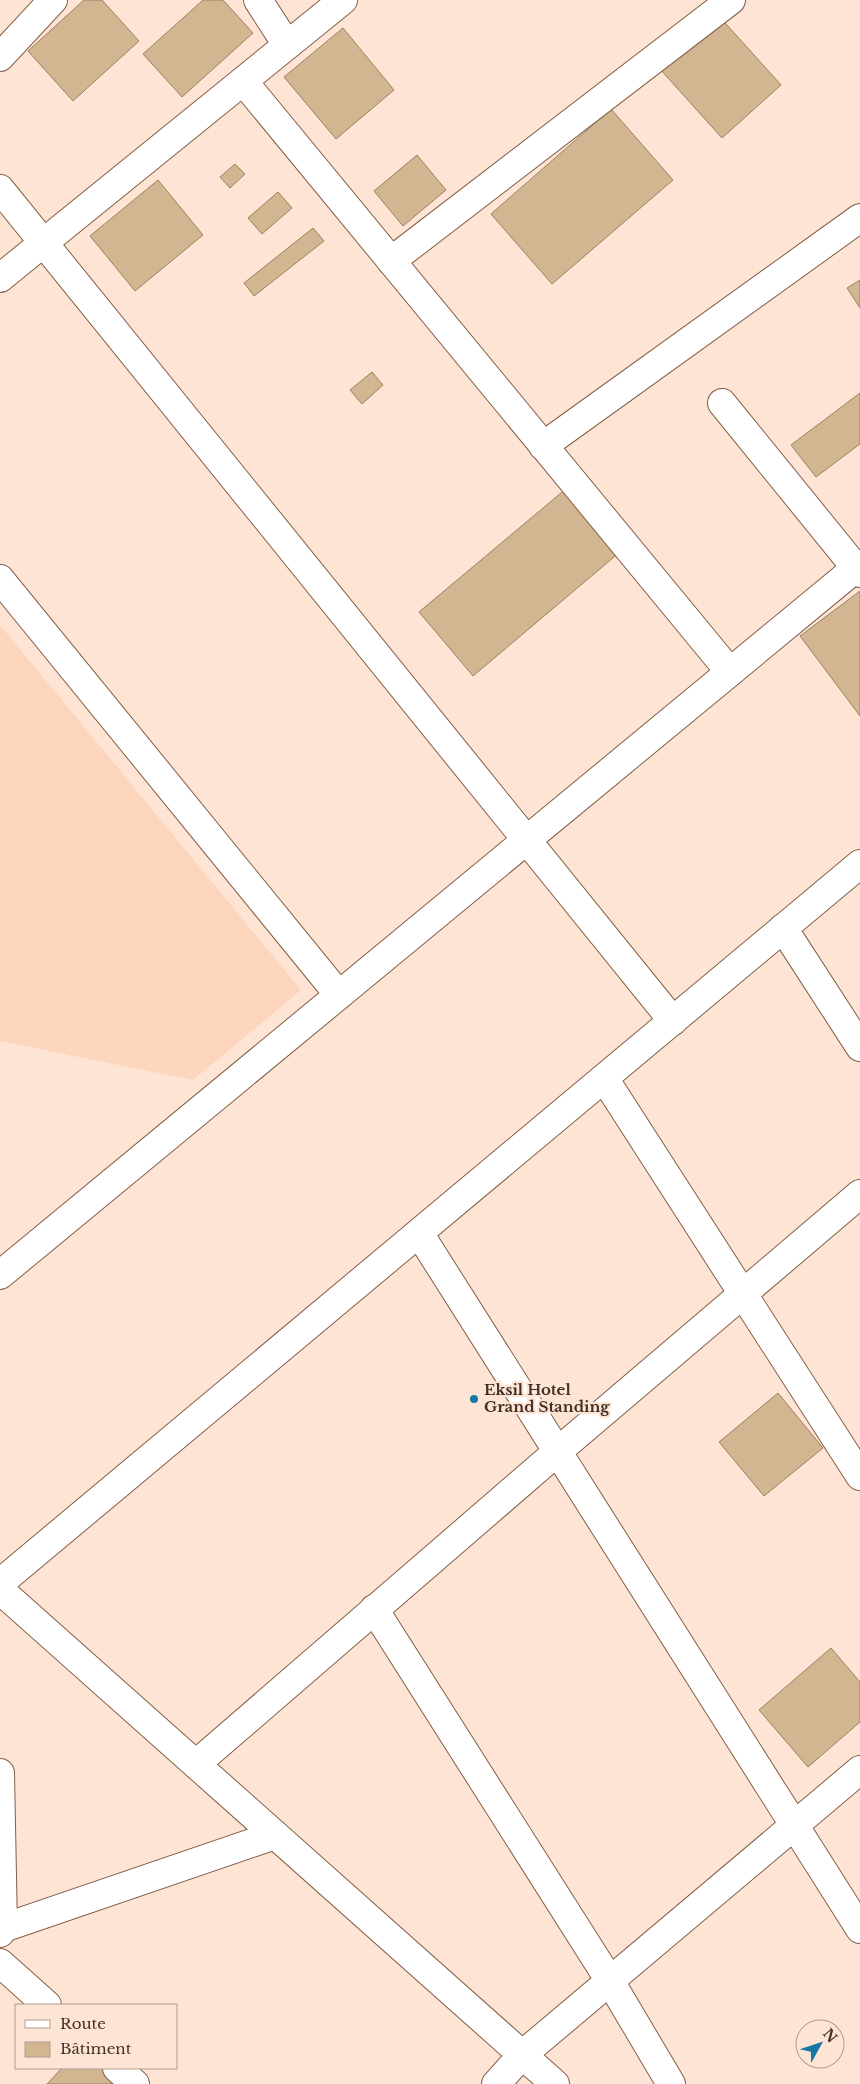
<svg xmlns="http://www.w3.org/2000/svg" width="860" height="2084" font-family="'Libre Baskerville',serif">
  <rect width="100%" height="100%" fill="#fee4d4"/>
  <polygon fill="#fdd5bc" points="0,625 301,990 193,1080 0,1041"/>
  <g fill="#d2b691" stroke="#9b815e">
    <polygon points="84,0 102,0 139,41 73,101 28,51"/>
    <polygon points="203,0 223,0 253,33 182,97 143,54"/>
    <polygon points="718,15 781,85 722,138 659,68"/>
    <polygon points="343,28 394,90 336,139 284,77"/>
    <polygon points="611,109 673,180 552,284 491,214"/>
    <polygon points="417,155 446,190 403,226 374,191"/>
    <polygon points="235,164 245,174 230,188 220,177"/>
    <polygon points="158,180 203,235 135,291 90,236"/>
    <polygon points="278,192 292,208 262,234 248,218"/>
    <polygon points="313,228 324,241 254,296 244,283"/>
    <polygon points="860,280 860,308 847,288"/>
    <polygon points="372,372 383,385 362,404 350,390"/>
    <polygon points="860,393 860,444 816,477 791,445"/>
    <polygon points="567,488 620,552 473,676 419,612"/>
    <polygon points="860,591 860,716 800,636"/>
    <polygon points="778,1393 823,1448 764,1496 719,1442"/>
    <polygon points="831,1648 860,1682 860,1722 808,1767 759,1710"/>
    <polygon points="62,2068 109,2068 127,2084 47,2084"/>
  </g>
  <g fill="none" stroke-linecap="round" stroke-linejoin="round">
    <defs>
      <g id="minor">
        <polyline points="258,0 287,45"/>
        <polyline points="0,57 53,0"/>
        <polyline points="243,81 730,672"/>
        <polyline points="0,189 673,1021"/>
        <polyline points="391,261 731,0"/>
        <polyline points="0,278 343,0"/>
        <polyline points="722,403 860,573"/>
        <polyline points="543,446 860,218"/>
        <polyline points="0,579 339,995"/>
        <polyline points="783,928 860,1047"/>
        <polyline points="604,1078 860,1476"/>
        <polyline points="419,1233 860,1929"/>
        <polyline points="0,1275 856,568"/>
        <polyline points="0,1583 860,864"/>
        <polyline points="0,1590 555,2084"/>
        <polyline points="374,1609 610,1981 671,2084"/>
        <polyline points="196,1764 557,1452 860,1194"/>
        <polyline points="0,1773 3,1928 0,1933"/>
        <polyline points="0,1927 3,1928 275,1835"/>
        <polyline points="0,1963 47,2005"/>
        <polyline points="117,2068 135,2084"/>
        <polyline points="496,2084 522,2055 860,1770"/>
      </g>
    </defs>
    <use href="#minor" stroke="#835f47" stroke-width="30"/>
    <use href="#minor" stroke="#fff" stroke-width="28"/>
  </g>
  <circle fill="#1679a5" stroke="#fee4d4" stroke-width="2" cx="474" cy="1399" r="5"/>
  <g text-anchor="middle" stroke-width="4.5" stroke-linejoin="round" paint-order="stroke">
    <g font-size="15" font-weight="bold" fill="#413026" stroke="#fee4d4" text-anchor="start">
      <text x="484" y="1395">Eksil Hotel<tspan x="484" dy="17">Grand Standing</tspan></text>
    </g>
  </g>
  <rect x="15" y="2004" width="162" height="65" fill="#fee4d4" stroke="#b29c8e"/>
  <rect x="25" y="2020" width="25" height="8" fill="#ffffff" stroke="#b29c8e"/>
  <text x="60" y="2029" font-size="15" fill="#413026">Route</text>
  <rect x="25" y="2042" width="25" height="15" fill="#d2b691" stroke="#b29c8e"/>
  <text x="60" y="2054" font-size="15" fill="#413026">Bâtiment</text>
  <g transform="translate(820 2044) rotate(50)"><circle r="24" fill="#fee4d4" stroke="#b29c8e"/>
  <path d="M0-4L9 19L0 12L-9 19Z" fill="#1679a5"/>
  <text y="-8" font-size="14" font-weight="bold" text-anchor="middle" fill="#413026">N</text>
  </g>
</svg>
